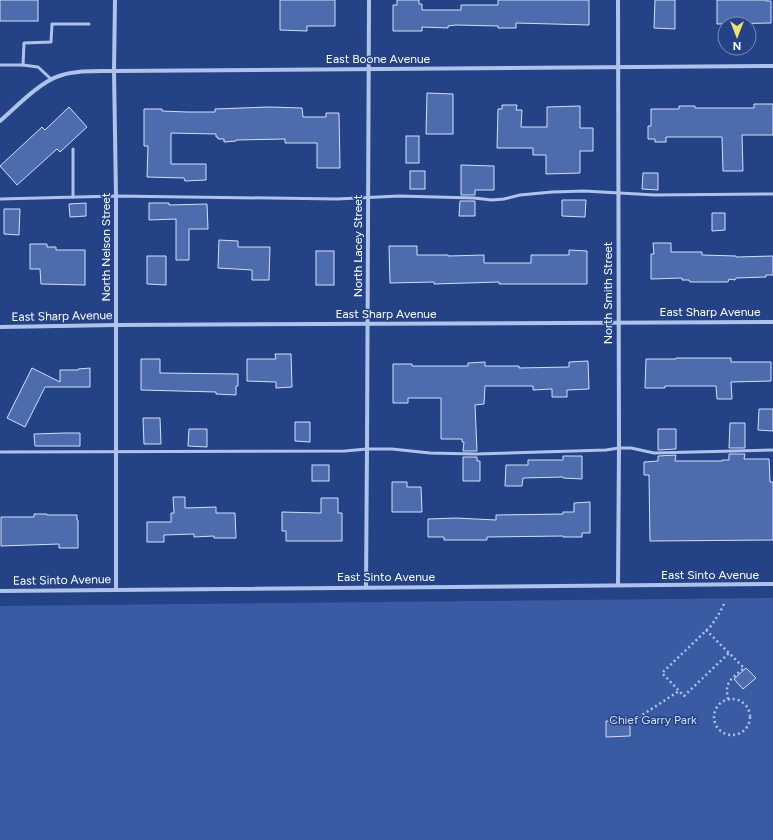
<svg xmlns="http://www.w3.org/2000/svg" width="773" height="840" font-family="Figtree,sans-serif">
  <rect width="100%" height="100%" fill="#244387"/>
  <polygon fill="#385ba3" points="773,598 773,840 0,840 0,606"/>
  <g fill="#4c6cae" stroke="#d3dff7">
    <rect x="0" y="0" width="38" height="21"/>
    <polygon points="280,0 335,0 335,26 307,26 307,31 280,30"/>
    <polygon points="397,0 419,0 419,4 422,4 422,10 461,10 461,5 498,5 498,0 589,0 589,25 516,23 516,28 498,28 498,26 456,25 448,26 448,28 422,27 422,31 393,31 393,5 397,5"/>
    <polygon points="655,0 675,0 675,29 654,28"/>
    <polygon points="717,0 766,0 766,1 771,1 771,23 717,24"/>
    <polygon points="427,93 453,94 453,134 426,134"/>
    <polygon points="754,104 773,104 773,135 742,135 743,171 723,171 722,137 666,137 666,142 655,142 655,139 648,139 648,126 651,126 651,109 679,109 679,106 695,106 695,108 754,108"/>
    <polygon points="502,105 517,105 516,110 522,110 521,127 547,127 547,107 580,106 580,128 593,128 593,151 580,151 580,173 546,174 546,155 533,155 533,148 497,148 498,109 502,109"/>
    <polygon points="69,107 87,127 60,152 57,149 17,185 0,166 42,127 45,130"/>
    <polygon points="269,107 302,108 303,117 326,117 326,113 339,113 340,168 317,168 317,143 285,143 285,139 236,140 236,141 224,142 224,139 218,139 218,137 216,137 216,134 171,133 171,164 206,164 206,180 185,181 184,178 147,177 148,146 144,146 144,109 162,109 162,111 187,112 215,112 215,109"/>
    <rect x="406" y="136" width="13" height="27"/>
    <polygon points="461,165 494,166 494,190 475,190 475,195 461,195"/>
    <rect x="410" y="171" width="15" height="18"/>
    <polygon points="643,173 658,173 658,190 642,189"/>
    <polygon points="562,200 586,200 585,217 562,216"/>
    <polygon points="460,201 475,201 475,216 459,216"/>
    <polygon points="86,203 86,216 70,217 69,204"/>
    <polygon points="149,203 169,203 169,205 207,204 208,229 189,229 189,260 176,260 176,219 149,220"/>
    <polygon points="4,209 20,209 19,235 4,234"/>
    <polygon points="712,213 725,213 725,230 712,231"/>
    <polygon points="219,240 238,241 238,247 270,247 269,280 252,280 252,270 218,268"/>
    <polygon points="653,243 671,243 671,252 702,252 702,255 736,256 736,257 773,256 773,275 766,275 766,277 736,278 735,280 729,279 728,282 690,282 689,280 682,280 682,278 651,279 651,254 654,254"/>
    <polygon points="30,244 47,244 47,247 56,247 56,250 85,250 85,285 41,284 40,269 30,269"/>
    <polygon points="389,246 417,246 417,255 448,255 448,256 484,255 484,263 531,263 531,255 569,255 569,250 587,251 587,284 499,284 499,282 434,284 434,282 390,283"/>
    <rect x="316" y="251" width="18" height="34"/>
    <polygon points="147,256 166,256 166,285 147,284"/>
    <polygon points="275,354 291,354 292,387 276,388 276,382 247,381 247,359 276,359"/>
    <polygon points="676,358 731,358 731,362 771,362 771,381 731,382 732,399 717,399 716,386 665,386 665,388 645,388 646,359 676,359"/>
    <polygon points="141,359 160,359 160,373 238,374 238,386 236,386 236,395 216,394 216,392 141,390"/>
    <polygon points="588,361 589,389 567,390 567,397 552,397 552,389 533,390 533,386 485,386 484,404 475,405 477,451 463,451 464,442 462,442 462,439 441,439 441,398 408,398 408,403 393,403 393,364 412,364 412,366 468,366 468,363 485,362 485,366 519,366 519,368 569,367 569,362"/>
    <polygon points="32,368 60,382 60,370 78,370 78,369 90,368 90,387 45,387 25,427 7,418"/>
    <polygon points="759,409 773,409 773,431 758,430"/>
    <polygon points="143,418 160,418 161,444 144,444"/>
    <polygon points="295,422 310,422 310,442 295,441"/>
    <polygon points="730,423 745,423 745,448 729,448"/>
    <polygon points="189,429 207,429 207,447 188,446"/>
    <polygon points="658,429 676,429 676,449 658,450"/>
    <polygon points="64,433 80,433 80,446 35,446 34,434"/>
    <polygon points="729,454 745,454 744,459 769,459 770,482 773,482 773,540 650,541 649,475 644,475 644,462 658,461 658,456 676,455 675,461 722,461 722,460 729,460"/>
    <polygon points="563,456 582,456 582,479 563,478 563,477 523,478 522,486 505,486 506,465 528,465 528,460 563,460"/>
    <polygon points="463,457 477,457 477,461 480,461 480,481 463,481"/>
    <rect x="312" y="465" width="17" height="16"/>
    <polygon points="392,482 407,482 407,487 421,487 422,512 392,512"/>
    <polygon points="173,497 185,497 185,508 216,507 216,513 235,513 236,538 214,538 214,536 194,537 194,534 164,535 164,542 147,542 147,522 171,522 171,513 174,513"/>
    <polygon points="321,498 338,498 338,513 342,513 342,541 286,541 286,531 282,531 282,512 321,513"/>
    <polygon points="590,502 590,533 582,533 582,537 563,537 563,536 487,537 487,540 444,540 444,537 428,537 428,519 456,518 496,520 496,515 563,514 563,512 574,512 574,503"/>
    <polygon points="34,514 47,514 47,515 77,515 77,520 78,520 78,548 59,548 59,544 1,546 1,517 34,517"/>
    <polygon points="746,668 756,678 743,689 734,679"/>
    <polygon points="606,721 630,721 630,736 606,737"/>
  </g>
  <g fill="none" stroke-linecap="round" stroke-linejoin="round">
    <g stroke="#afc2e9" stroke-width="2.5" stroke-dasharray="2 3" stroke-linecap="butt">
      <polyline points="724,604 720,612 711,626 662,673 684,696 729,653"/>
      <path d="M706 630 744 668C732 679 724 681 728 699"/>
      <circle cx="732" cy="717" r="18"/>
      <polyline points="630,723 679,691"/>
    </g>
    <g stroke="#afc2e9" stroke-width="3">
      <polyline points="0,65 23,65 38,67 51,79"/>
      <polyline points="23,65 24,43 51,42 52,24 89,24"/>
      <polyline points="73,149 73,197"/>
      <polyline points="0,199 116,196 337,199 399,196 474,198 492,200 504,199 520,195 552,192 584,191 655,195 773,194"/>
      <polyline points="0,452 345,451 367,449 392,449 430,453 476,454 606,450 619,448 631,448 654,453 773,450"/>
    </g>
    <g stroke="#afc2e9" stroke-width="4">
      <polyline points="115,0 114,71 116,196 116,590"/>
      <path d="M0 121C16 107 40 82 59 76 76 70 96 71 114 71L773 66"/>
      <polyline points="0,327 116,325 773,322"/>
      <polyline points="618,585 619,448 618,0"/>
      <polyline points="366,587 367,449 369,0"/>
      <polyline points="0,591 773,584"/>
    </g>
  </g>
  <g text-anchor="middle" stroke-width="3" stroke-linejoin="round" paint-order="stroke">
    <g font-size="12" fill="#fff" stroke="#244387">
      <text x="378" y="63">East Boone Avenue</text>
      <text transform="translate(358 246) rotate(-90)" y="4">North Lacey Street</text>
      <text transform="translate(106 247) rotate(-90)" y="4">North Nelson Street</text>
      <text transform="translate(608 293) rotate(-90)" y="4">North Smith Street</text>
      <text x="710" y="316">East Sharp Avenue</text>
      <text x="386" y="318">East Sharp Avenue</text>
      <text transform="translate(62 316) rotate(-1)" y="4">East Sharp Avenue</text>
      <text x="710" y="579">East Sinto Avenue</text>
      <text x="386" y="581">East Sinto Avenue</text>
      <text transform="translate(62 580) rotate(-1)" y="4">East Sinto Avenue</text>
    </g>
    <g font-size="12" fill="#d3dff7" stroke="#244387">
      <text x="653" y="724">Chief Garry Park</text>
    </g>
  </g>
  <g transform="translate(737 36) rotate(180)"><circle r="19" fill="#244387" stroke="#7c8eb7"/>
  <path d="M0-3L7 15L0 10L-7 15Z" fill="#f3de72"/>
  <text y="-6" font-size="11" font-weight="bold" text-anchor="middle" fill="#ffffff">N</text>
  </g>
</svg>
